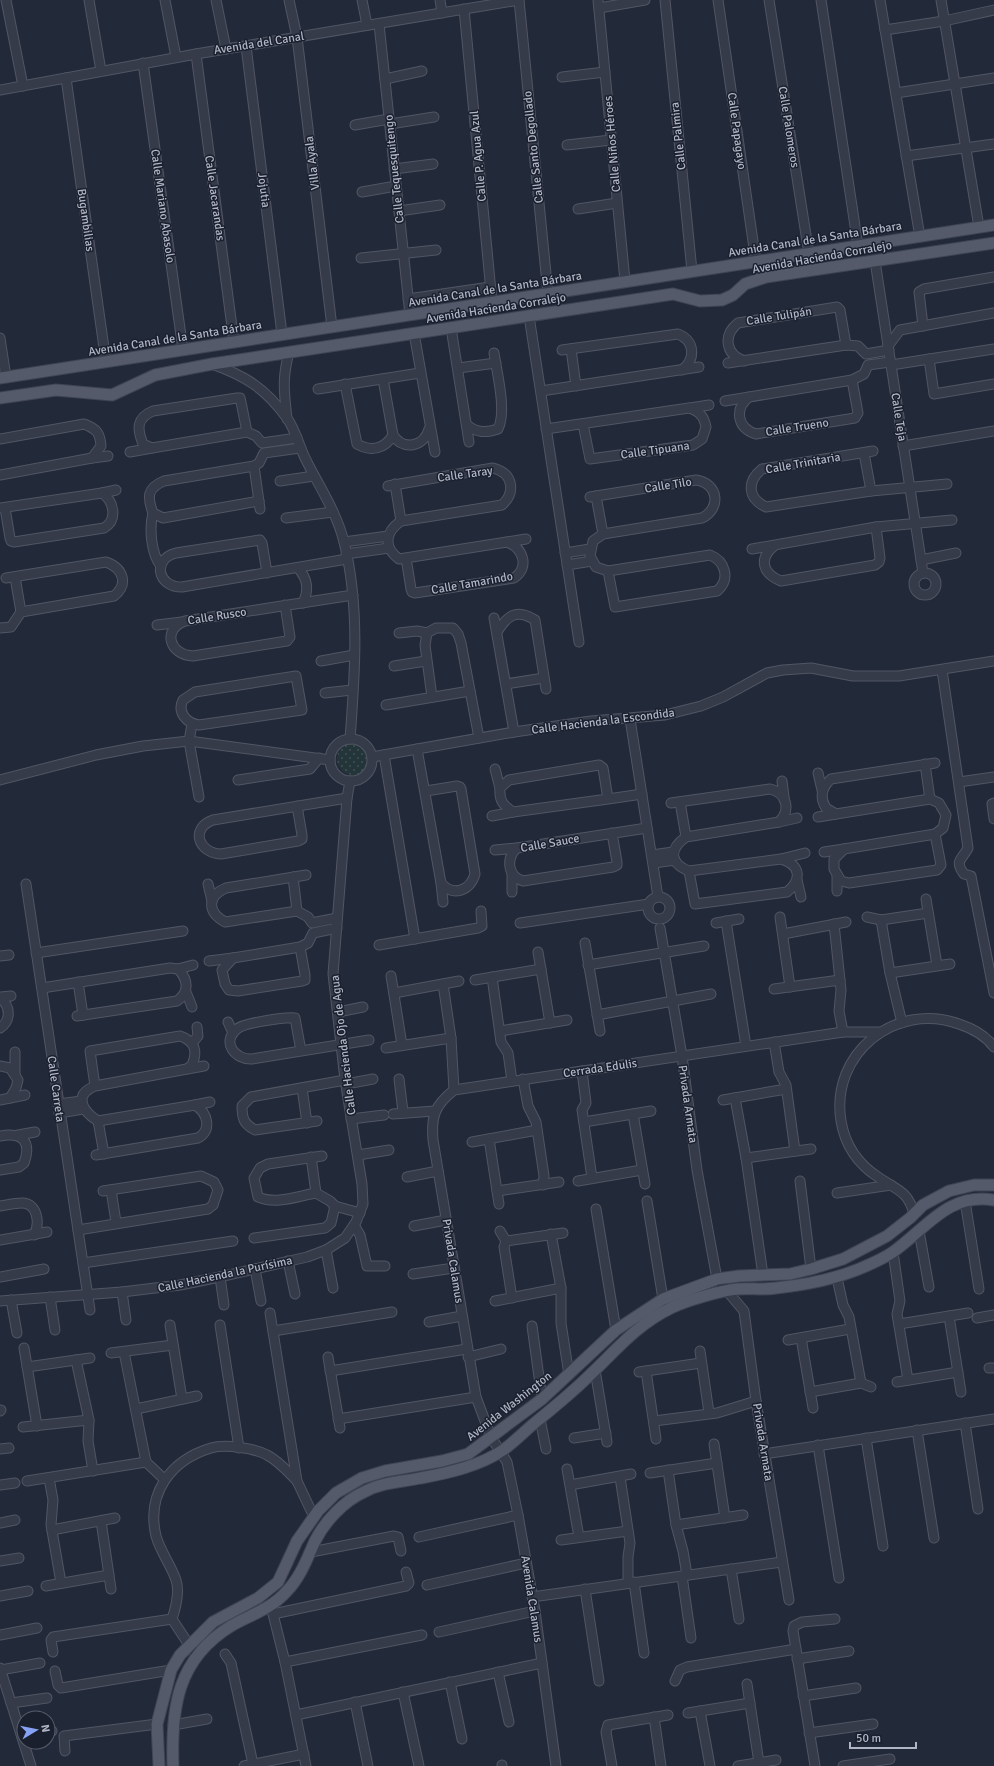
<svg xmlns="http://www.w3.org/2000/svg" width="994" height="1766" font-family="Signika,sans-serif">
  <defs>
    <pattern id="grass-dots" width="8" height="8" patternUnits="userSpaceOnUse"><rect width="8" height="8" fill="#24353a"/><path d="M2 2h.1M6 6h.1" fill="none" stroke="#415055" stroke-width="1.8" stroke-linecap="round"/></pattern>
  </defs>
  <rect width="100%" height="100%" fill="#222939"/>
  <circle fill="url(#grass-dots)" cx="353" cy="759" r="16"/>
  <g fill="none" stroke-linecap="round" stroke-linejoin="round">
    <defs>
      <g id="minor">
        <polyline points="6,0 23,86"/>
        <polyline points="89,0 101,71"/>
        <polyline points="165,0 176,57"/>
        <polyline points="216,0 226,49"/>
        <polyline points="289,0 297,37 332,327"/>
        <polyline points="362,0 367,25"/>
        <polyline points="440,0 442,13"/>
        <polyline points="519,0 548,294"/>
        <polyline points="598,0 625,281"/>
        <polyline points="665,0 692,271"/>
        <polyline points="718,0 756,262"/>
        <polyline points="769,0 809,254"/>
        <polyline points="821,0 858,246"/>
        <polyline points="880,0 920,237"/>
        <polyline points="941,0 979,227"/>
        <polyline points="599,8 645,0"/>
        <polyline points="464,9 492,302"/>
        <polyline points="379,24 410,315"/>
        <polyline points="885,30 944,21 994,10"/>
        <polyline points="246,46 282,334"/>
        <polyline points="196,54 234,342"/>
        <polyline points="143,63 183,350"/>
        <polyline points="562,77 605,72"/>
        <polyline points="66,78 106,362"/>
        <polyline points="385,79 422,71"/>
        <polyline points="0,90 196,54 519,0"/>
        <polyline points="896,93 994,78"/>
        <polyline points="390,124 434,117"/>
        <polyline points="355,125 389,119"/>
        <polyline points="567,145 611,140"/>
        <polyline points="906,156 994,144"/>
        <polyline points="394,169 433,164"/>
        <polyline points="362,192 396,186"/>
        <polyline points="578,209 617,203"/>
        <polyline points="399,211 440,205"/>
        <polyline points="361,258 436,250"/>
        <polyline points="875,261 923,573"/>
        <polyline points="408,299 490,287"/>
        <polyline points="529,316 579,642"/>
        <polyline points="923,326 919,292 924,289 994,277"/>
        <polyline points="451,328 469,442"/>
        <polyline points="414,333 435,452"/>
        <polyline points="0,338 6,377"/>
        <polyline points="888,346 900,330 994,313"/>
        <polyline points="571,349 576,386"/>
        <path d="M562 350 678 334C695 341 696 359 682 370"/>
        <polyline points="929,359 934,394 994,384"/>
        <path d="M744 361C725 354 723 335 738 323L837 307 840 310 846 345"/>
        <polyline points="728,363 846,345 858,346 866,354 889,350"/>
        <path d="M212 364C246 376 266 389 287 418 296 431 299 446 306 460 319 486 337 513 344 542 360 606 355 674 350 739"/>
        <polyline points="891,365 994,349"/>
        <polyline points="458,368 496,363"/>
        <path d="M383 379 393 435C403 451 424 447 429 429"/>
        <path d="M345 384 357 444C371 452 385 449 393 435"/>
        <polyline points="318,389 420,373"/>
        <polyline points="541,391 699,367"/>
        <path d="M749 397C734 409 737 428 756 434L855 418 858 413 852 380"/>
        <polyline points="725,401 852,380 864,374 868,365 890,362"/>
        <polyline points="690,408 709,405"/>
        <path d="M287 419C284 391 282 379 289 352"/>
        <path d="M467 425C477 433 486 433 498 429 507 412 497 373 494 353"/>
        <path d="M546 429 689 408C699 411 704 416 706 427L702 439 693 445 590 459 583 424"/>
        <path d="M247 432 241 402 240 398H237L153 411C136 418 137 429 143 444L152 448 247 432 256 436 262 443 297 438"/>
        <path d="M0 439 84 424C97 429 100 433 101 446L92 458 0 475"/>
        <polyline points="903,446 994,431"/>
        <path d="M873 451 762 469C747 481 747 498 766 507L871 491 947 484"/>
        <polyline points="130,452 152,448"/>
        <polyline points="864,453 871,491"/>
        <polyline points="92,458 108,456"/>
        <polyline points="254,466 260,509"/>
        <polyline points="280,481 314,476"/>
        <polyline points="395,484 401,521"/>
        <path d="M388 486 493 468C513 473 516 492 502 505L401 521C385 532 383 547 399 559L507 542C523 548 530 567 514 578L415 593 412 592 411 589 406 558"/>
        <polyline points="102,493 116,490"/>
        <polyline points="596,496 603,534"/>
        <path d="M590 497 696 480C718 483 722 508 702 518L603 534 593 541 590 556 596 567 608 571 710 555C725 561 731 579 717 591L615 607 608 571"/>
        <path d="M259 501 163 518 153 513C147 497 147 488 164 481L254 466 259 463 264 453 300 448"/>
        <path d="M0 508 102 493C114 501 118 520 104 528L14 542 11 541 10 538 5 508"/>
        <path d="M153 513C149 528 151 554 161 566"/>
        <polyline points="286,518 333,512"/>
        <polyline points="344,542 388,536"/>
        <polyline points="507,542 526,539"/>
        <path d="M774 546C758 559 763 574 781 581L875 565 879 562 880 558 876 527"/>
        <polyline points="752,549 876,527 952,520"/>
        <polyline points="565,553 590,549"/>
        <polyline points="346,554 389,548"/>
        <polyline points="921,560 956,553"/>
        <polyline points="567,565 592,561"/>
        <path d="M298 568C308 579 309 590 303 603"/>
        <path d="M267 573 262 543 260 540 176 553C152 559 157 587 182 587L347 559"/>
        <circle cx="925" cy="584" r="11"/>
        <path d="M6 578 106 562C123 568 129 584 114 596L21 612"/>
        <path d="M285 605 290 637 287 641 193 656C169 655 162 629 185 621 241 612 297 604 353 595"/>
        <polyline points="494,618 514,732"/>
        <polyline points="157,625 182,622"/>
        <polyline points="0,628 11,627 21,612 15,577"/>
        <path d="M497 632C507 616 516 608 535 620L546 689"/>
        <polyline points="399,633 417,631 427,633"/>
        <polyline points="321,661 354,655"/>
        <polyline points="394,666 426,661"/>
        <path d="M942 670 968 848C962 860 954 860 964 874L971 876 994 993"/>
        <path d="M296 676 302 710 199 725C186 723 177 712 183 700L195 692Z"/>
        <polyline points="506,684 544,678"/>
        <polyline points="325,693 352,690"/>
        <polyline points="432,697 425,645 427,633 436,628 453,628 458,634 461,643 479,738"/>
        <polyline points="386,705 470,691"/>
        <polyline points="630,719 658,897"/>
        <polyline points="192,724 189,741 199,797"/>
        <circle cx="351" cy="760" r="21"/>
        <path d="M417 749 441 883C453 897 470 891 475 874L461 789 460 787 457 786 426 791"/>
        <polyline points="384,755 415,939"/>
        <polyline points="372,757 514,732 591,721 665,715 701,706 723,697 767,673 783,670 811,668 853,676 899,676 994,661"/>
        <path d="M935 763 831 779C822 787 819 797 826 808L836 814 930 799 939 803 946 815 943 828 935 834 844 849 834 859V869L841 881 849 883 937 870 941 865 935 834"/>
        <polyline points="925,764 930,799"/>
        <polyline points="495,769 500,788"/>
        <polyline points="818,773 822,790"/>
        <polyline points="0,780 96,755 143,746 189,741 330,760"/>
        <polyline points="238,780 310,769 319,758"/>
        <polyline points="782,781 784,797"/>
        <polyline points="959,782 994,777"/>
        <path d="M608 799 603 768 599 765 509 780 500 788C499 801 503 805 513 812L608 799 642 794"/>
        <polyline points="680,802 686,837"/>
        <path d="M671 803 770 789C787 793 791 810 779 822L686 837C669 849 669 863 689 871L781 859C801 865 802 880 787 892L695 904 689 871"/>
        <polyline points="994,803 992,804 994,819"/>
        <path d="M297 806 302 835V839L298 841 221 854C198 853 190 828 213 820L347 798"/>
        <polyline points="492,816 513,812"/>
        <polyline points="818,817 836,814"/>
        <polyline points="779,822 797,818"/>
        <path d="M612 833 617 862V865L613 867 523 881C507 876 506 858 517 848L647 828"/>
        <polyline points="495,850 517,848"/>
        <polyline points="824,852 844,849"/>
        <polyline points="652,855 673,852"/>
        <polyline points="781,859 805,853"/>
        <polyline points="654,863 675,860"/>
        <polyline points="837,876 837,891"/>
        <polyline points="293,877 297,911"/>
        <polyline points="797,880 801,897"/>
        <polyline points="441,883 443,902"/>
        <polyline points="26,884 90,1310"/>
        <polyline points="208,884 212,901"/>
        <polyline points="512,892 512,875"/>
        <circle cx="659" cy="908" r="11"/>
        <polyline points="926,899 937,965"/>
        <path d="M297 911 225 922C207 912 207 896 226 888L306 875"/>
        <polyline points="297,911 308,917 312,923 337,918"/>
        <polyline points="780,917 790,987"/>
        <polyline points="867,917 881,920 928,913"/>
        <polyline points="881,920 890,973 902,1023"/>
        <polyline points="726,921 746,1046"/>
        <polyline points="520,923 649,904"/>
        <polyline points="716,923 739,919"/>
        <polyline points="834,924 841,990 839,1011 843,1032"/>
        <polyline points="660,928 682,1056 697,1170 717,1279 744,1311 756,1401 789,1600"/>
        <polyline points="783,934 846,922"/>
        <polyline points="585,943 600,1031"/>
        <polyline points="379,945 478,928 482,926 481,911"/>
        <polyline points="300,947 305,975 305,980 302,981 238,991 229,990 225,984 222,970 233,958 300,947 308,943 313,933 337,928"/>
        <polyline points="538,952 550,1023"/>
        <polyline points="36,953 183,931"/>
        <polyline points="0,956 9,955"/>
        <polyline points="209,961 233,958"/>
        <polyline points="588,965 704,946"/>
        <polyline points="178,969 193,965"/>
        <polyline points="890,973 950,964"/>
        <polyline points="391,976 402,1045"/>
        <polyline points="492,977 501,1042 508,1053 512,1081"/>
        <polyline points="475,980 541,969"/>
        <polyline points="78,982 83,1015"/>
        <polyline points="443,984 451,1038 454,1090"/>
        <path d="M42 988 170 968 178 969C188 979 190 992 177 1001L77 1016"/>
        <polyline points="774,989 840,980"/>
        <polyline points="186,992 192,1007"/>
        <polyline points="394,993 459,981"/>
        <polyline points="0,997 11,996"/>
        <path d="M0 998C11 1006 11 1021 0 1028"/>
        <polyline points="338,1012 363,1007"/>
        <polyline points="597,1015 711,994"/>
        <polyline points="228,1022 233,1033"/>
        <polyline points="500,1031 567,1020"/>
        <polyline points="774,1042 779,1072 786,1085 795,1151"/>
        <polyline points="192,1043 198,1036 197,1027"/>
        <polyline points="386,1048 451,1038"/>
        <path d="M301 1051 295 1018C285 1017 243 1023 237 1029 221 1042 235 1060 252 1059L369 1040"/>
        <polyline points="15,1052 15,1075"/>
        <polyline points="0,1066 10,1068 18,1080 16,1088 10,1098 0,1100"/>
        <polyline points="187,1069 204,1066"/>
        <polyline points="582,1071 586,1103 582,1110 592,1178"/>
        <polyline points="399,1079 403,1112"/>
        <polyline points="523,1079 528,1106 536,1122 544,1176 543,1185"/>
        <polyline points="346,1084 373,1079"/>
        <path d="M95 1086 90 1051 180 1036C195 1041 198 1051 192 1065L187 1069 95 1086C73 1095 82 1111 98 1121L195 1105C208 1113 212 1130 198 1138L96 1155"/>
        <polyline points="302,1088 307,1123"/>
        <polyline points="10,1098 25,1095"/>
        <polyline points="735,1098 746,1158 763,1275"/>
        <polyline points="723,1100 786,1089"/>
        <polyline points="58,1104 82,1101"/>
        <polyline points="195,1105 210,1102"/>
        <polyline points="59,1113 83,1109"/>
        <polyline points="393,1114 435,1111"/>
        <polyline points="633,1114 645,1184"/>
        <polyline points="351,1119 384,1115"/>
        <polyline points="98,1121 104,1154"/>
        <path d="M317 1121 255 1130C244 1124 242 1119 242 1106L251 1097 345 1080"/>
        <polyline points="584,1122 651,1111"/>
        <polyline points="18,1135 35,1132"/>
        <path d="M0 1136C22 1132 32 1141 24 1163L19 1167 0 1170"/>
        <polyline points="489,1139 499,1204"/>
        <polyline points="472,1142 537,1130"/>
        <polyline points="358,1155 389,1150"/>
        <path d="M322 1156 268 1164 260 1168 254 1178 258 1197C276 1205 298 1196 316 1193L330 1201 335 1206 360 1213"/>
        <polyline points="311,1157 316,1193"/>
        <polyline points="746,1158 811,1149"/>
        <polyline points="407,1177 438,1171"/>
        <polyline points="578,1181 642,1170"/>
        <polyline points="800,1181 811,1269"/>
        <polyline points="111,1190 116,1222"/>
        <polyline points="497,1191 559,1182"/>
        <polyline points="837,1193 891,1185"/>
        <polyline points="647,1201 663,1299"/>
        <polyline points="965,1201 979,1289"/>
        <path d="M0 1206C7 1205 15 1203 22 1203 38 1203 40 1224 34 1235"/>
        <polyline points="596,1209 616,1330"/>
        <path d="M914 1214C908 1190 896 1190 878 1177 858 1164 845 1145 841 1121 830 1054 895 1001 959 1024 971 1028 986 1036 994 1047"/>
        <polyline points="354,1225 360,1235 367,1266 385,1266"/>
        <polyline points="414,1226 446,1220"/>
        <polyline points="78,1230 208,1209 213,1205 218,1190 214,1182 201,1176 103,1191"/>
        <polyline points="500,1231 506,1241 504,1247 512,1298"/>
        <polyline points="919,1231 929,1287"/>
        <polyline points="551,1234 561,1288 561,1323 569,1375"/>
        <polyline points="254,1238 325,1228 331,1223 335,1206"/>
        <polyline points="0,1240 47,1232"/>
        <polyline points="506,1241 563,1233"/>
        <polyline points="326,1250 333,1288"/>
        <polyline points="893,1252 900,1301 897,1314 908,1380"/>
        <polyline points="288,1261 295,1294"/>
        <polyline points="83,1263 233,1241"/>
        <polyline points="255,1269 261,1301"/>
        <polyline points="413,1274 454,1268"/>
        <polyline points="0,1277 44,1269"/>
        <polyline points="220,1277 224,1305"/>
        <polyline points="837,1278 843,1305 849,1317 861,1383"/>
        <polyline points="122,1292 126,1320"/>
        <polyline points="50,1297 55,1330"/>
        <polyline points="11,1300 17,1333"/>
        <polyline points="0,1301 122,1292 180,1285 220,1277 307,1257 326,1250 345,1238 356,1222 363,1204 362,1184 345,1080 333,974 347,798 350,781"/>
        <polyline points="495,1301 561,1288"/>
        <polyline points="270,1313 297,1481 314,1517"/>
        <polyline points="949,1316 961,1392"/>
        <polyline points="977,1318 994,1315"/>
        <polyline points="429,1322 462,1316"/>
        <polyline points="899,1324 968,1313"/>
        <polyline points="170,1325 182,1399"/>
        <polyline points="220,1325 239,1448"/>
        <polyline points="532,1326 542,1399"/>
        <polyline points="273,1331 392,1312"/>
        <polyline points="801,1338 813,1408"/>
        <polyline points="788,1340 850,1329"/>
        <polyline points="24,1348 37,1426"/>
        <polyline points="700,1351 709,1413"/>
        <polyline points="124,1352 146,1462"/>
        <polyline points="111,1353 173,1345"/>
        <polyline points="328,1357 340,1428"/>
        <polyline points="468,1357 501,1349"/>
        <polyline points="76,1360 89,1420 88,1441 93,1471"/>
        <polyline points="27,1367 90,1358"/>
        <polyline points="989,1368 994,1368"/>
        <polyline points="595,1370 607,1442"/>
        <polyline points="330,1371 467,1349"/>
        <polyline points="646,1371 656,1439"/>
        <polyline points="639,1372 701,1363"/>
        <polyline points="897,1382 958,1372"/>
        <polyline points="810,1392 861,1383 871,1387"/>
        <polyline points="136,1409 197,1396"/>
        <polyline points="0,1411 1,1410"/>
        <polyline points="338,1419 476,1397"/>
        <polyline points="540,1419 546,1449"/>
        <polyline points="654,1421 717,1413 756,1401"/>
        <polyline points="965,1423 978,1509"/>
        <polyline points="23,1427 89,1420"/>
        <polyline points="917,1430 934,1538"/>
        <polyline points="574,1438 606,1433"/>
        <polyline points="866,1438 883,1546"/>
        <polyline points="714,1444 725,1518"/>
        <polyline points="818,1445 839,1578"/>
        <polyline points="0,1449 9,1448"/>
        <polyline points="764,1454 994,1419"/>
        <polyline points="146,1462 164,1479"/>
        <polyline points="567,1469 579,1537"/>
        <polyline points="668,1470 676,1525 683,1551 687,1575"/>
        <polyline points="650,1473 717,1463"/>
        <polyline points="620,1477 630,1543 628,1557 628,1583"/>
        <polyline points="49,1478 53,1500 51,1525 61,1583"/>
        <polyline points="27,1481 146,1462"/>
        <polyline points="0,1485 15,1483"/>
        <polyline points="570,1485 631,1474"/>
        <polyline points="101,1521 111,1589"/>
        <polyline points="0,1523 15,1520"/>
        <polyline points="676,1525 743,1515"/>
        <polyline points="52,1530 115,1518"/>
        <polyline points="419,1537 518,1515"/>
        <polyline points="561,1540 628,1531"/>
        <polyline points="311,1552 394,1536 398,1537 401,1551"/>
        <polyline points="0,1561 19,1558"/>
        <polyline points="731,1569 739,1619"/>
        <polyline points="682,1576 691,1638"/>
        <polyline points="634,1582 644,1653"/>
        <polyline points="427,1585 526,1563"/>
        <polyline points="46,1586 109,1575"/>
        <polyline points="585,1589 599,1681"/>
        <polyline points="0,1596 28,1591"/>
        <polyline points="532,1597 782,1562"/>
        <polyline points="271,1606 285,1662 306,1766"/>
        <polyline points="273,1614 406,1586 409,1583 406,1572"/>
        <polyline points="439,1632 535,1611"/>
        <polyline points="0,1635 37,1628"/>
        <path d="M193 1651 172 1619C176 1607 180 1592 176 1580 171 1565 160 1551 156 1536 146 1493 171 1460 211 1448 225 1444 254 1448 267 1455 279 1461 288 1472 297 1481"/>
        <polyline points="53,1652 51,1640 53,1637 172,1619"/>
        <polyline points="225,1654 231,1663 253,1764"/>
        <polyline points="797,1659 849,1651"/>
        <polyline points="285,1662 422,1635"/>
        <polyline points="0,1668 31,1766"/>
        <polyline points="0,1670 40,1663"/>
        <polyline points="55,1671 58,1685 61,1688 171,1670"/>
        <polyline points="498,1672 509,1722"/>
        <polyline points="675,1681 680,1670 687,1667 796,1649"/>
        <polyline points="450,1682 462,1739"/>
        <polyline points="747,1684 759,1763"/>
        <polyline points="403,1692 419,1766"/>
        <polyline points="803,1696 856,1688"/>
        <polyline points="355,1702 368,1766"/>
        <polyline points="11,1703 47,1698"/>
        <polyline points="700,1711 710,1766"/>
        <polyline points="688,1713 750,1703"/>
        <polyline points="296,1715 542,1663"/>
        <polyline points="654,1717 661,1766"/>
        <polyline points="173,1725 207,1719"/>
        <polyline points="48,1731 52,1731"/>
        <polyline points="809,1733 873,1724"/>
        <polyline points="65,1751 64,1736 157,1724"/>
        <polyline points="502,1765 502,1766"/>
        <polyline points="244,1766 304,1754"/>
        <path d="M556 1766 535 1611 518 1515 507 1462 491 1437 476 1397 433 1140C431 1116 435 1105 454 1090L843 1032H880"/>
        <polyline points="612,1766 606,1732 608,1725 668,1715"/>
        <polyline points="738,1766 776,1760"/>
        <polyline points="815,1766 793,1631 794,1626 802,1622 835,1619"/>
        <polyline points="843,1766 890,1759"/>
      </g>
      <g id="major">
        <polyline points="0,378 994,225"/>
        <polyline points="0,398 56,390 112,395 155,375 212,364 673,294 700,301 722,300 733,295 745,284 766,277 994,243"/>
        <polyline points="159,1766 157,1724 171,1670 180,1655 213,1622 258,1598 278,1582 297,1541 318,1511 336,1493 362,1478 385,1471 442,1461 468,1454 542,1399 616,1330 663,1299 717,1279 739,1276 790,1274 811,1269 843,1259 887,1236 910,1218 923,1205 949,1191 974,1185 994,1185"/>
        <path d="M173 1766C171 1708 177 1659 231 1626 250 1615 271 1609 286 1592 300 1578 307 1559 315 1541 325 1521 344 1501 364 1492 382 1482 402 1482 421 1478 448 1473 480 1466 503 1450 513 1443 522 1434 531 1426 552 1409 573 1392 592 1373 618 1348 638 1324 671 1308 685 1301 722 1290 738 1289 750 1288 763 1290 776 1288 805 1285 832 1280 859 1269 871 1264 883 1259 893 1252 926 1229 948 1192 994 1200"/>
      </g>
    </defs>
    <use href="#minor" stroke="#515664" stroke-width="11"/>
    <use href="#major" stroke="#3f4453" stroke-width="13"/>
    <use href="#minor" stroke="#363b4a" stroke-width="9"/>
    <use href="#major" stroke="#545a6a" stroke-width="11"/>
  </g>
  <g text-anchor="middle" stroke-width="3" stroke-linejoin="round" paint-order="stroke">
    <g font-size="12" fill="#b1b6c6" stroke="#1b202e">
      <text transform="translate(259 43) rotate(-9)" y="4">Avenida del Canal</text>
      <text transform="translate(789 127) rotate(81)" y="4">Calle Palomeros</text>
      <text transform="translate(737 131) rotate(82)" y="4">Calle Papagayo</text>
      <text transform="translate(678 136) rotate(-96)" y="4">Calle Palmira</text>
      <text transform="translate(612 144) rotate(-95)" y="4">Calle Niños Héroes</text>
      <text transform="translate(533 147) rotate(-96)" y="4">Calle Santo Degollado</text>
      <text transform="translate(478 156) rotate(-95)" y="4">Calle P. Agua Azul</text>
      <text transform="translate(312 163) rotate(-97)" y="4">Villa Ayala</text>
      <text transform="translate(394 169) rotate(-96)" y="4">Calle Tequesquitengo</text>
      <text transform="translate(264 190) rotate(83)" y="4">Jojutia</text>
      <text transform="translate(215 198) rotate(82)" y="4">Calle Jacarandas</text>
      <text transform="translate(163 206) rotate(82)" y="4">Calle Mariano Abasolo</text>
      <text transform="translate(86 220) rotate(82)" y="4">Bugambilias</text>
      <text transform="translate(815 239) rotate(-9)" y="4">Avenida Canal de la Santa Bárbara</text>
      <text transform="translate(822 257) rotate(-10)" y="4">Avenida Hacienda Corralejo</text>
      <text transform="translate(495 289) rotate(-9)" y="4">Avenida Canal de la Santa Bárbara</text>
      <text transform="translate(496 308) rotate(-9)" y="4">Avenida Hacienda Corralejo</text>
      <text transform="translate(779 316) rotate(-9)" y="4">Calle Tulipán</text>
      <text transform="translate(175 338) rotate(-9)" y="4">Avenida Canal de la Santa Bárbara</text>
      <text transform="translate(899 417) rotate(81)" y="4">Calle Teja</text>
      <text transform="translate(797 427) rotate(-9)" y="4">Calle Trueno</text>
      <text transform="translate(655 450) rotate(-8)" y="4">Calle Tipuana</text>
      <text transform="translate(803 463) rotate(-10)" y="4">Calle Trinitaria</text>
      <text transform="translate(465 474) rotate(-8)" y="4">Calle Taray</text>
      <text transform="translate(668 485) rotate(-9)" y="4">Calle Tilo</text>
      <text transform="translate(472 583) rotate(-10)" y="4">Calle Tamarindo</text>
      <text transform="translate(217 616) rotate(-9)" y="4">Calle Rusco</text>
      <text transform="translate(603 721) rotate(-7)" y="4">Calle Hacienda la Escondida</text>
      <text transform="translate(550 843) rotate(-10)" y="4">Calle Sauce</text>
      <text transform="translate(343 1045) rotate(-97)" y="4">Calle Hacienda Ojo de Agua</text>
      <text transform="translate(600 1068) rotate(-8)" y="4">Cerrada Edulis</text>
      <text transform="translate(56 1089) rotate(82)" y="4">Calle Carreta</text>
      <text transform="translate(688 1104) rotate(82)" y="4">Privada Armata</text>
      <text transform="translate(453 1261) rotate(81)" y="4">Privada Calamus</text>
      <text transform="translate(225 1274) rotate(-12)" y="4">Calle Hacienda la Purísima</text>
      <text transform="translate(509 1406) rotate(-38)" y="4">Avenida Washington</text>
      <text transform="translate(763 1442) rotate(81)" y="4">Privada Armata</text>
      <text transform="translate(532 1599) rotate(81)" y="4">Avenida Calamus</text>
    </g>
  </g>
  <g transform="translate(36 1730) rotate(80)"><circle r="19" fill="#1b202e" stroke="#575c6b"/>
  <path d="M0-3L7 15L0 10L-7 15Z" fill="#87a2f5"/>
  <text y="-6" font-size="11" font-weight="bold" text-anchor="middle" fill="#b1b6c6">N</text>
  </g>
  <path d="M850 1742v6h66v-6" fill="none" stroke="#b1b6c6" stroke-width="2"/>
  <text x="856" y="1742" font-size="12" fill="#b1b6c6" stroke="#1b202e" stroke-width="3" paint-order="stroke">50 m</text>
</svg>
